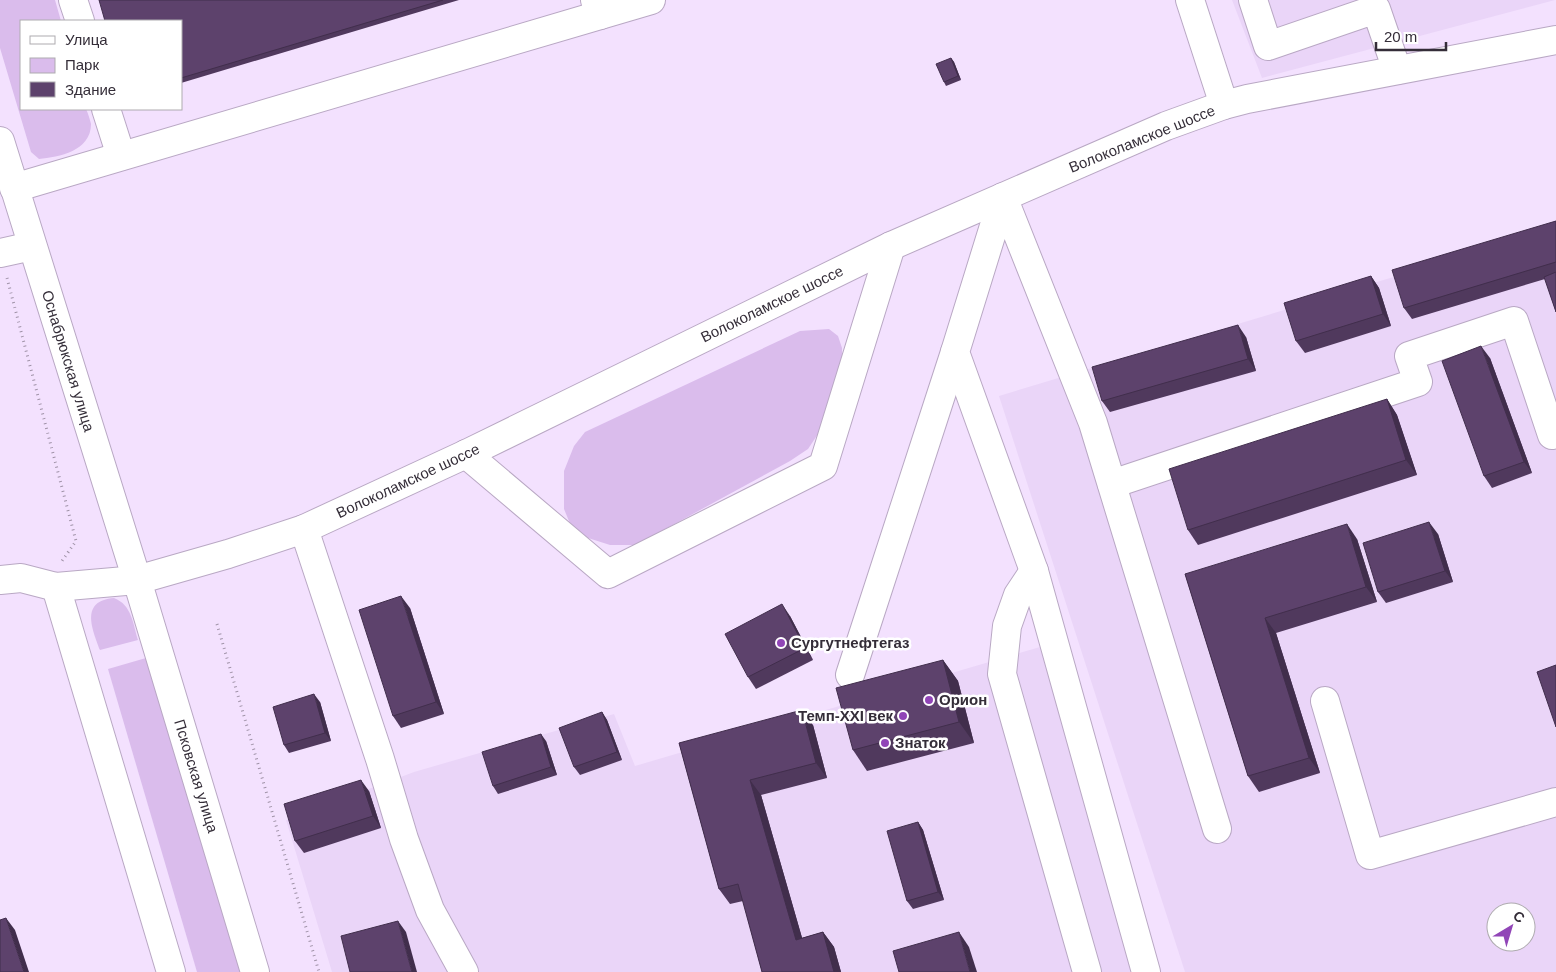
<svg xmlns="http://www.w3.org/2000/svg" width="1556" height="972" font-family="Helvetica,sans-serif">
  <rect width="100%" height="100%" fill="#f3e1fe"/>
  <g fill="#ead5f8" fill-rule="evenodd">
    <polygon points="1232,0 1555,0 1262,78"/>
    <path d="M1556 228V972H1185L999 396ZM1496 912H1526V942H1496Z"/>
    <polygon points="1040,647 1134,972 332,972 286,820 414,772 614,714 635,766"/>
  </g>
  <g fill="#dabcec">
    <path d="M0 0H55L61 21H21V109H86C88 113 90 120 91 124 91 151 59 157 39 159L31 152 0 48Z"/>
    <polygon points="829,329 838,336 842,348 842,382 828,419 808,449 790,461 636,545 610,545 585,537 571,526 564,509 564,471 574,446 585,432 800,331"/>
    <path d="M114 598C132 605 133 624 138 640L100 650C92 628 80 601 114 598Z"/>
    <polygon points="146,658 240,972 197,972 108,669"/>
  </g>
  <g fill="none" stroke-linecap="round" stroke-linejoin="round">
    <defs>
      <g id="minor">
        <polyline points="73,0 80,21"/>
        <polyline points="1190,0 1224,105"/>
        <polyline points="1253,0 1268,46 1376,9 1397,70"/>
        <polyline points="600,15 651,0"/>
        <polyline points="106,109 121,156"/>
        <polyline points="0,141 137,580"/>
        <polyline points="14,188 600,15 595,0"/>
        <polyline points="0,253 32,246"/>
        <polyline points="466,454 608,574 823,466 891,246"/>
        <polyline points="1112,484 1418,382 1409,356 1514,321 1552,435"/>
        <polyline points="304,529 380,759 404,839 430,910 464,972"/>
        <polyline points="1034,571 1018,595 1007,626 1002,674 1087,972"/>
        <polyline points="850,675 955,352"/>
        <polyline points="1325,701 1370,855 1556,802"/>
        <polyline points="1146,972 1034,571 955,352 1003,197 1093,423 1217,829"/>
      </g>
      <g id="major">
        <polyline points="0,580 21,578 56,587 137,580 228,554 304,529 466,454 891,246 1166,126 1224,105 1247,99 1556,40"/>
        <polyline points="137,580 255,972"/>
        <polyline points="56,587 171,972"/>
      </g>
    </defs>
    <use href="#minor" stroke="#b9a8c4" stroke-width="30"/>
    <use href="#major" stroke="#b9a8c4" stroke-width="30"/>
    <g stroke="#a093a8" stroke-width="3" stroke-dasharray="1 4" stroke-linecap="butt">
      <polyline points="7,278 76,541 62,561"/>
      <polyline points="217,624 319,972"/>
    </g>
    <use href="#minor" stroke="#fff" stroke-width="28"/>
    <use href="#major" stroke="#fff" stroke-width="28"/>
  </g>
  <g fill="#50395d">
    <polygon points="99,0 459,0 181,83 181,21"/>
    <polygon points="951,58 954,62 961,80 946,86 944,82"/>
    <polygon points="1556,221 1556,312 1545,279 1412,319 1404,308"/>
    <polygon points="1371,276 1379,288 1391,326 1305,353 1296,341"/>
    <polygon points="1246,337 1256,371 1110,412 1102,401"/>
    <polygon points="1490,358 1532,473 1492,488 1484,476"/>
    <polygon points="1387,399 1397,415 1417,475 1198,545 1188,530"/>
    <polygon points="1438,534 1453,582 1386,603 1378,592"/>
    <polygon points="1357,539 1377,602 1276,633 1320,773 1259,792 1248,776 1185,574"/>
    <polygon points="410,608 444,714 401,728 393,716"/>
    <polygon points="790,616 813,660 756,689 748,677"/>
    <polygon points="943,660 958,681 974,743 867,771 853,750"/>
    <polygon points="320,702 331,741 289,753 284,745"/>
    <polygon points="602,712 607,720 622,760 580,775 574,767"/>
    <polygon points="813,725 827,778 761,795 802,938 823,932 834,947 841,972 762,972 743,901 730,904 719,889 679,743"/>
    <polygon points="546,741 557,775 498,794 493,786"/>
    <polygon points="369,791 381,828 304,853 295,841"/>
    <polygon points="918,822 923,830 944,900 913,909 907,901"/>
  </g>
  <g fill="#412e4c">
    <polygon points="951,58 954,62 961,80 958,76"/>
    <polygon points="1371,276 1379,288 1391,326 1383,314"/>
    <polygon points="1238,325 1246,337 1256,371 1248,359"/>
    <polygon points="1481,346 1490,358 1532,473 1524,462"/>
    <polygon points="1387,399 1397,415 1417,475 1406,460"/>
    <polygon points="1429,522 1438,534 1453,582 1445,571"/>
    <polygon points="1347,524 1357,539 1377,602 1366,587"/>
    <polygon points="401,596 410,608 444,714 436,702"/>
    <polygon points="782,604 790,616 813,660 805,648"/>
    <polygon points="1265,618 1276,633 1320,773 1309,758"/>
    <polygon points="943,660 958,681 974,743 959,722"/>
    <polygon points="314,694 320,702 331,741 325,733"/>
    <polygon points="802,710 813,725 827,778 816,763"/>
    <polygon points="602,712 607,720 622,760 617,752"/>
    <polygon points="541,734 546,741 557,775 551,767"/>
    <polygon points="361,780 369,791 381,828 373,816"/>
    <polygon points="750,780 761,795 807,955 796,940"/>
    <polygon points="918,822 923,830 944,900 938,892"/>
    <polygon points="6,918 15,930 29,972 24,972"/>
    <polygon points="398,921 406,932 417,972 412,972"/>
    <polygon points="823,932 834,947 841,972 834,972"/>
    <polygon points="959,932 969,947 977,972 970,972"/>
  </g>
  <g fill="#5d426c" stroke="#412e4c">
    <polygon points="99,0 443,0 181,78 181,21 105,21"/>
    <polygon points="951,58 958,76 944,82 936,64"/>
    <polygon points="1556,221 1556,262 1404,308 1392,270"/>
    <polygon points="1556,272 1556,312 1544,277"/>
    <polygon points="1371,276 1383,314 1296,341 1284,303"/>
    <polygon points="1238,325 1248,359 1102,401 1092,367"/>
    <polygon points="1481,346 1524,462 1484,476 1442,361"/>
    <polygon points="1387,399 1406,460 1188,530 1169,469"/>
    <polygon points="1429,522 1445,571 1378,592 1363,543"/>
    <polygon points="1347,524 1366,587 1265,618 1309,758 1248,776 1185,574"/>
    <polygon points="401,596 436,702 393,716 359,610"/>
    <polygon points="782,604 805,648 748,677 725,634"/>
    <polygon points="943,660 959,722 853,750 836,688"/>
    <polygon points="1556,665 1556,727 1537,672"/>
    <polygon points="314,694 325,733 284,745 273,707"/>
    <polygon points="802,710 816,763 750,780 796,940 823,932 834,972 762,972 738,884 719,889 679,743"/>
    <polygon points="602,712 617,752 574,767 559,728"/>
    <polygon points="541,734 551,767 493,786 482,752"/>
    <polygon points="361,780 373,816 295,841 284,804"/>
    <polygon points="918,822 938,892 907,901 887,831"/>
    <polygon points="6,918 24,972 0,972 0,920"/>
    <polygon points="398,921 412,972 350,972 341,936"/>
    <polygon points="959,932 970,972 899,972 893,951"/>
  </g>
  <g fill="#9145b7" stroke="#fff" stroke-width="2">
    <circle cx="781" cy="643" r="5"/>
    <circle cx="929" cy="700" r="5"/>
    <circle cx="903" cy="716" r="5"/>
    <circle cx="885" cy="743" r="5"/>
  </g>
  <g text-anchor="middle" stroke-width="5" stroke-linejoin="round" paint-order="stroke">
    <g font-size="15" fill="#342d38" stroke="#fff">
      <text transform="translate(1142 139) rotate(-22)" y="5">Волоколамское шоссе</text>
      <text transform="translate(772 304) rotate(-26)" y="5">Волоколамское шоссе</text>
      <text transform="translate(68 361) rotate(73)" y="5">Оснабрюкская улица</text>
      <text transform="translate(408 481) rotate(-25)" y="5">Волоколамское шоссе</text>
      <text transform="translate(196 776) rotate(73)" y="5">Псковская улица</text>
    </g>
    <g font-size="15" font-weight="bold" fill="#342d38" stroke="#fff" text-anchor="start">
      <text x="791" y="648">Сургутнефтегаз</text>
      <text x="939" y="705">Орион</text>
      <text x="893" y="721" text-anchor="end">Темп-XXI век</text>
      <text x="895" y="748">Знаток</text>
    </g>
  </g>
  <rect x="20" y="20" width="162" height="90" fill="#ffffff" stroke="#aeabaf"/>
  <rect x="30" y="36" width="25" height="8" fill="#ffffff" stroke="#aeabaf"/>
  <text x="65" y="45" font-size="15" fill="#342d38">Улица</text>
  <rect x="30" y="58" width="25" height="15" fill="#dabcec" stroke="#aeabaf"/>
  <text x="65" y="70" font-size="15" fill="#342d38">Парк</text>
  <rect x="30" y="82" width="25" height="15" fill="#5d426c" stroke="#aeabaf"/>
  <text x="65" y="95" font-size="15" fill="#342d38">Здание</text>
  <g transform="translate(1511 927) rotate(38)"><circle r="24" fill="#ffffff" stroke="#aeabaf"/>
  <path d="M0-4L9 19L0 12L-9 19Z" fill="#9145b7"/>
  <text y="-8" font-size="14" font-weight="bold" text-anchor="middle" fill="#342d38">С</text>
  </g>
  <path d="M1376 42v8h70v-8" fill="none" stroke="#342d38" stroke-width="2.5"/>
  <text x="1384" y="42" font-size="15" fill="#342d38" stroke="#ffffff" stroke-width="4" paint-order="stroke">20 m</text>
</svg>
